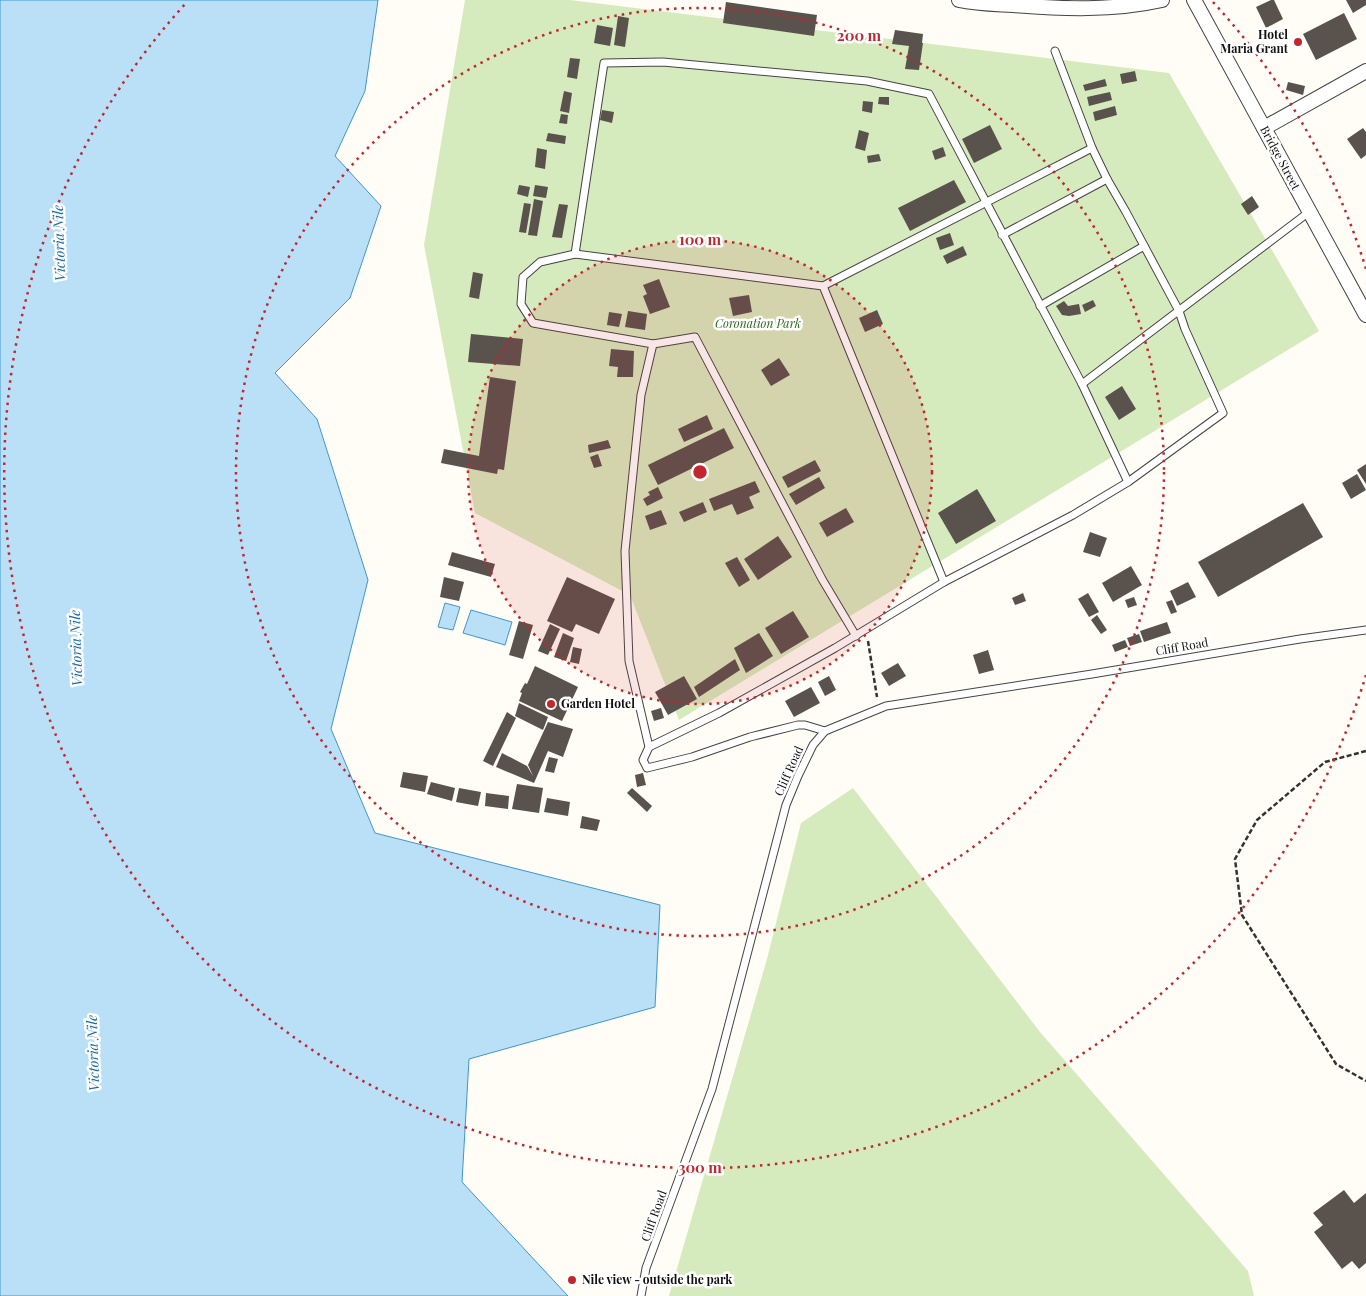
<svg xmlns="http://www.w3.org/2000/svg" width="1366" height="1296" font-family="'Playfair Display',serif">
  <rect width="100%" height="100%" fill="#fffdf5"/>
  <g fill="#d5ebbd">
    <polygon points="465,0 570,0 1169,73 1319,331 679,720 630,595 475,513 424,245"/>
    <polygon points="853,788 1040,1032 1248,1271 1254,1296 669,1296 767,959 801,823"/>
  </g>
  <g fill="#b9e0f7" stroke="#3f96cf">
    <polygon points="0,0 378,0 365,91 335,156 381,206 350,298 275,373 317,419 368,580 331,729 375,833 660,905 655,1007 469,1059 462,1182 568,1296 0,1296"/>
    <polygon points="445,603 460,607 453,630 438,627"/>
    <polygon points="471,610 512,622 505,645 463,633"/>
  </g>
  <g fill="#5a524d">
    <polygon points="1271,0 1274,0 1283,19 1266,28 1256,7"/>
    <polygon points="1346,0 1366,0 1366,5 1353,13"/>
    <polygon points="726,2 817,15 814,36 723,23"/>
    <polygon points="1344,13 1357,39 1316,60 1303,34"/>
    <polygon points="618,16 629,18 625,47 614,45"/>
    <polygon points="597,25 613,28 610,46 594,43"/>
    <polygon points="895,30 923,34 922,43 923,43 919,70 905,69 909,46 892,44"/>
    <polygon points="570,58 580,59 577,79 567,77"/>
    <polygon points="1135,71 1137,81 1122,84 1120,74"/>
    <polygon points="1105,79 1107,86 1085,91 1083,85"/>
    <polygon points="1288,82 1305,86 1303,95 1286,90"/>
    <polygon points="564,91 572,93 569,113 560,111"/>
    <polygon points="1110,92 1112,100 1089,106 1087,97"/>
    <polygon points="879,97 889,97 889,105 878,104"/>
    <polygon points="863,101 873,102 872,113 862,111"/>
    <polygon points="1115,106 1117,115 1095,121 1093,112"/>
    <polygon points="602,110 614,112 612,123 600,120"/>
    <polygon points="561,114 568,115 567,124 559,123"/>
    <polygon points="990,125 1002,149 974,163 962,139"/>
    <polygon points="1363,128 1366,132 1366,155 1361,159 1347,139"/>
    <polygon points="859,130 869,133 865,151 855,148"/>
    <polygon points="548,133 566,136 565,144 546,141"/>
    <polygon points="943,147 946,156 935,160 932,151"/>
    <polygon points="537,148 547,150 545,169 535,167"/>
    <polygon points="879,154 881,161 868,163 867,156"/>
    <polygon points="954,180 966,202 910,231 898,208"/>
    <polygon points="519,185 530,187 528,197 517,194"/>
    <polygon points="535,185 548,187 546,198 533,196"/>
    <polygon points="1252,196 1259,207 1248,215 1241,204"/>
    <polygon points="534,199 543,201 537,236 528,235"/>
    <polygon points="524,203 531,204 526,233 519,232"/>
    <polygon points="559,204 568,205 562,238 552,237"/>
    <polygon points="950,233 954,245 940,250 936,238"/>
    <polygon points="963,246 967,255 947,264 943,256"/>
    <polygon points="473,272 483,274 479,299 469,297"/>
    <polygon points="659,279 670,307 650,314 643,296 647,294 643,285"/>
    <polygon points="749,295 752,312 733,316 729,298"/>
    <polygon points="1093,300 1096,306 1085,312 1082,305"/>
    <polygon points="1064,301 1068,306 1079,304 1081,314 1069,316 1062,315 1056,306"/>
    <polygon points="877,310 883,324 865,332 859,318"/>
    <polygon points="628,311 647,314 645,330 625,327"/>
    <polygon points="609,312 622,314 619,327 607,325"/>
    <polygon points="471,334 523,339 520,366 468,362"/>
    <polygon points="611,349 634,351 633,377 617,377 618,367 609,366"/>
    <polygon points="779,358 790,375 771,386 761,370"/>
    <polygon points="490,377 516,381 504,470 498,469 497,474 441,463 444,449 479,456"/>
    <polygon points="1122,386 1136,409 1119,420 1105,397"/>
    <polygon points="707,415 713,429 684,442 678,429"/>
    <polygon points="724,428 734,448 658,485 648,465"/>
    <polygon points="608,440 611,448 589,453 588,445"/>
    <polygon points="598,454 602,466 594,468 590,457"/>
    <polygon points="815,460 821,471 788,488 782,477"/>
    <polygon points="1366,464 1366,484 1357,470"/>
    <polygon points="1357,474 1366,490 1351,499 1342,483"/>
    <polygon points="819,477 825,488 796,505 789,494"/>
    <polygon points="755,481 760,492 749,497 754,508 737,515 732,504 714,511 709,499"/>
    <polygon points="658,487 663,498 647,506 643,499 650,495 648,492"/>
    <polygon points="977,489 996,521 956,544 938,513"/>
    <polygon points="703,502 707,512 684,522 679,512"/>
    <polygon points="1303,503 1323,537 1218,597 1198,562"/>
    <polygon points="846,508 854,522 827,537 819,523"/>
    <polygon points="661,510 667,524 650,530 645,516"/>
    <polygon points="1090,532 1107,538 1100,557 1083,552"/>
    <polygon points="778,536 792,557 758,580 744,559"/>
    <polygon points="452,552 495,564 491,577 448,565"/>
    <polygon points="737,557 750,580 739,587 725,563"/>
    <polygon points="1131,566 1142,585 1113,602 1102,583"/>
    <polygon points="444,577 464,582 459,601 440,597"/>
    <polygon points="567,577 615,599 599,634 576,624 572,632 547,621"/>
    <polygon points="1188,582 1196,597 1177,606 1170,591"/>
    <polygon points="1023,593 1026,601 1015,605 1012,598"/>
    <polygon points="1088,593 1099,612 1089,617 1078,599"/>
    <polygon points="1134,597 1137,605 1128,608 1125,600"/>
    <polygon points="1172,600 1177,612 1171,614 1166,602"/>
    <polygon points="793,611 809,637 781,654 765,628"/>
    <polygon points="1097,615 1107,630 1101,634 1091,620"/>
    <polygon points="519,621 533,625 523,659 509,655"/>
    <polygon points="1167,622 1171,633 1144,642 1140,631"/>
    <polygon points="550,624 560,629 548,655 538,651"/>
    <polygon points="563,633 574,638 566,661 554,657"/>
    <polygon points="759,633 773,656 746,673 734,648"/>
    <polygon points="1139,634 1142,642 1130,646 1127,638"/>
    <polygon points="1125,640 1128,647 1115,652 1112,645"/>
    <polygon points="573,647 582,649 579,664 570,662"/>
    <polygon points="988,650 994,670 979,674 973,655"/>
    <polygon points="735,659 740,670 699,697 694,687"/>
    <polygon points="898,663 906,676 889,686 881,673"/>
    <polygon points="535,666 578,687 562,721 519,701 522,693 520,692 525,683 527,684"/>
    <polygon points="684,676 697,699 668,715 655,692"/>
    <polygon points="829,676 836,690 825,696 818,682"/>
    <polygon points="811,687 820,703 794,717 785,701"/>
    <polygon points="519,703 548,717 543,730 515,716"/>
    <polygon points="661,708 664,718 654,721 651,711"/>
    <polygon points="507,712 516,718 493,766 483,761"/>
    <polygon points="548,722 573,729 563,757 548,751 534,783 496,767 502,753 527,766 533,776 528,765"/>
    <polygon points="549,757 558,759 554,773 545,771"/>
    <polygon points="403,772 428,776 425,792 400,787"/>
    <polygon points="643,773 646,785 637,787 635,775"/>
    <polygon points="431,782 455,788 452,801 427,794"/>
    <polygon points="517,784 543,788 539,813 512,809"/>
    <polygon points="459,788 481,792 478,806 456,802"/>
    <polygon points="632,788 652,806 647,812 627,793"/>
    <polygon points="486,793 509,796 508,809 485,806"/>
    <polygon points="547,798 570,802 568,816 544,812"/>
    <polygon points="582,816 600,820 597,831 580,828"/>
    <polygon points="1344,1190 1354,1203 1366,1193 1366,1263 1359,1269 1352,1261 1342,1269 1314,1232 1323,1225 1313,1213"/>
  </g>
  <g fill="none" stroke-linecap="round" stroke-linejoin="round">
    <defs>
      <g id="service">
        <polyline points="1002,235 1107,179"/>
        <polyline points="575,254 823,286 944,582"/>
        <polyline points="823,286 1092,148"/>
        <polyline points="1040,306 1144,246"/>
        <polyline points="653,344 641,395 625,551 629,661 649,747 719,713 835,648 944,582 1073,515 1128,482 1223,413 1185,329 1179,311 1126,212 1107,179 1092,148 1055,51"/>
        <polyline points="1082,384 1309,212"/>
        <polyline points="856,636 822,579 695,337 653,344 533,323 521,304 523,277 540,262 575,254 604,63 663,62 867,81 929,94 1082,384 1128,482"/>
        <polyline points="649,747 643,760 647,768 692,757 750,737 798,725 805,725 825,731"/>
        <polyline points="641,1296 646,1268 712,1089 786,805 798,776 813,745 825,731 886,706 1092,674 1300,639 1366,630"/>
      </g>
      <g id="minor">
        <path d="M959 0C977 4 995 4 1013 5 1063 9 1113 11 1162 0"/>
        <polyline points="1194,0 1366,315"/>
        <polyline points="1264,128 1366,71"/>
      </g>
    </defs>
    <use href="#service" stroke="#444" stroke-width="9"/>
    <use href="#minor" stroke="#444" stroke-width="16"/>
    <g stroke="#333" stroke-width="2.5" stroke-dasharray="5 2.5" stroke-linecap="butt">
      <polyline points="868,641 877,697"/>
      <polyline points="1366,751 1325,762 1257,820 1235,859 1242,915 1336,1064 1366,1081"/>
    </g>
    <use href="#service" stroke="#fff" stroke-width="7"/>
    <use href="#minor" stroke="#fff" stroke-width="14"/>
  </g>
  <circle cx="700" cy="472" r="232" fill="#c4262e" fill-opacity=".12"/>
  <g fill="none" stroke="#c4262e" stroke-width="2.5" stroke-dasharray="2.5 5">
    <circle cx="700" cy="472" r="232"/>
    <circle cx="700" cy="472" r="464"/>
    <path d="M1366 675A696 696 0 1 1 187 2M1213 2A696 696 0 0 1 1366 269"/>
  </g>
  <g fill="#c4262e" stroke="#fff" stroke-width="2">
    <circle cx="1298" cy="42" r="5"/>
    <circle cx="551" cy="704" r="5"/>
    <circle cx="572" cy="1280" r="5"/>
  </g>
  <g text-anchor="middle" stroke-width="5" stroke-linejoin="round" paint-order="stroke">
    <g font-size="12" font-weight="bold" fill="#111" stroke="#fff" text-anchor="start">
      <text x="1288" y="39" text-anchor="end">Hotel<tspan x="1288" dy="14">Maria Grant</tspan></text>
      <text x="561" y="708">Garden Hotel</text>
      <text x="582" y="1284">Nile view - outside the park</text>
    </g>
    <g font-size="12" fill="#111" stroke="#fff">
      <text transform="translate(1280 158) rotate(62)" y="4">Bridge Street</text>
      <text transform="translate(1182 647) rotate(-10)" y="4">Cliff Road</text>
      <text transform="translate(789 771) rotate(-66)" y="4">Cliff Road</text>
      <text transform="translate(654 1216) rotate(-70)" y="4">Cliff Road</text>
    </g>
    <g font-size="12" font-style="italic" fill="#2f6b1f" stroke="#fff">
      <text x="758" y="328">Coronation Park</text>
    </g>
    <g font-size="14" font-style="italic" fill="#1768a6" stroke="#fff">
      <text transform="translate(59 243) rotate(-92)" y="5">Victoria Nile</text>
      <text transform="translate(76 648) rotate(-92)" y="5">Victoria Nile</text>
      <text transform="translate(93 1053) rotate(-92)" y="5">Victoria Nile</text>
    </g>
  </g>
  <circle cx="700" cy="472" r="8" fill="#c4262e" stroke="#fff" stroke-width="2.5"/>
  <g font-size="15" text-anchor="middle" font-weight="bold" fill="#c4262e" stroke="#fff" stroke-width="5" stroke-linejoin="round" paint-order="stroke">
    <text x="859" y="41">200 m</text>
    <text x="700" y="245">100 m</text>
    <text x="700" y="1173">300 m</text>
  </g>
</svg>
